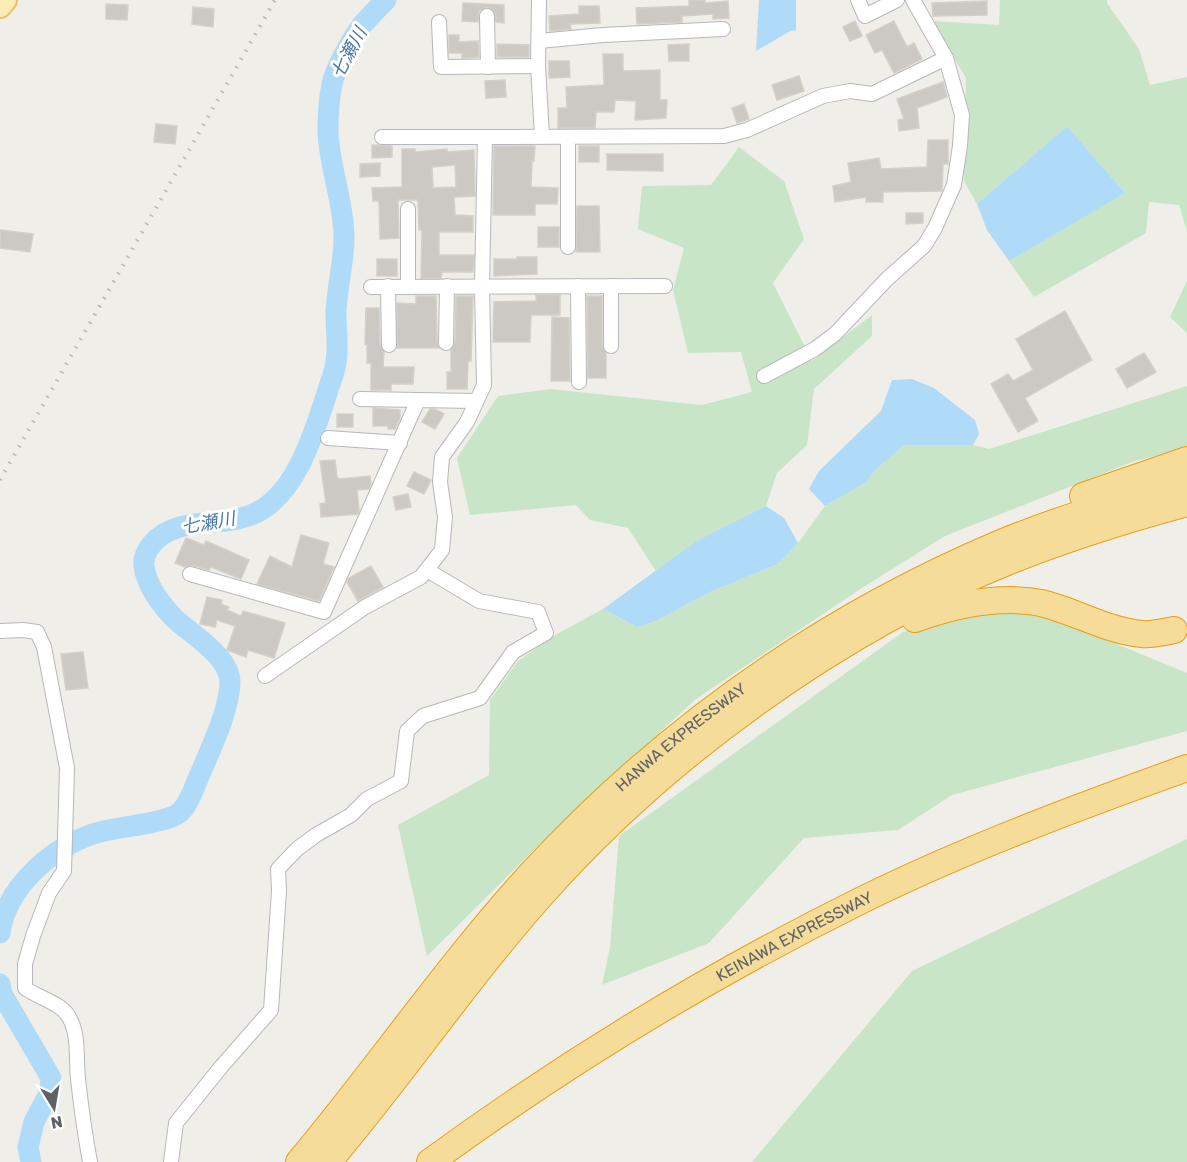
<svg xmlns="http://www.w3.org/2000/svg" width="1187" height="1162" font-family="Rubik,'Noto Sans JP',sans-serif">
  <rect width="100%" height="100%" fill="#f0eee8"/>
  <g fill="#c8e5c7">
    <polygon points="1000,0 1107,0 1107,3 1139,49 1150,85 1187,77 1187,231 1179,205 1149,202 1146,233 1034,297 1009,261 1124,192 1067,126 977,204 964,181 966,78 932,21 999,25"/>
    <polygon points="739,147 784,181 804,239 773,283 812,361 872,315 872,336 814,389 807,445 777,473 766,506 698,540 656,571 628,528 590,520 576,505 470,515 457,458 498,396 550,389 702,405 752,392 741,352 688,353 673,290 684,248 638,229 642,186 711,185"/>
    <polygon points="1187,281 1187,333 1170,317"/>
    <polygon points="1187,386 1187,448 1135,461 945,536 862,588 696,699 557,827 427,956 398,825 489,775 490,700 518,661 557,634 603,609 637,627 656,621 710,592 778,564 798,543 825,506 865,483 876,469 904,445 973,445 989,449"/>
    <polygon points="993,609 1046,615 1187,673 1187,731 952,795 898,830 804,838 709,943 602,985 610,947 619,836 903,632"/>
    <polygon points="1187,839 1187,1162 752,1162 912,971"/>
  </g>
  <g fill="#afdbf9">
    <polygon points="759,0 794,0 794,29 756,51"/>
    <polygon points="1067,126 1125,193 1009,261 987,230 977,204"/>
    <polygon points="912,379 934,388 975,420 979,434 973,445 904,445 876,469 865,483 825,506 809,489 819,471 881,411 892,380"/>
    <polygon points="766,506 784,518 798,543 778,564 710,592 656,621 637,627 603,609 698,540"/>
  </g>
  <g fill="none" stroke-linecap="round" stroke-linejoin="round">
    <g stroke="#afdbf9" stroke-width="4">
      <polyline points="794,29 794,0"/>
      <polyline points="0,998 2,994"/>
    </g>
    <g stroke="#afdbf9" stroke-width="21">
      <path d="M0 933C6 887 52 848 93 834 118 826 151 826 174 816 184 812 189 800 193 791 205 760 229 715 230 683 230 656 192 635 175 619 162 606 146 585 144 566 143 558 147 550 152 544 177 515 219 528 251 515 300 496 317 421 333 375 340 354 336 334 336 313 337 283 347 252 343 222 340 193 329 161 328 132 328 117 329 98 332 84 335 68 353 37 363 24 370 16 378 8 386 0"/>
      <polyline points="0,984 2,994 51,1078 50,1092 34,1122 28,1147 31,1162"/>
    </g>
  </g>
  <g fill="#ccc9c4" stroke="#d5d0c7" stroke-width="1.5" fill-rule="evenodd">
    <polygon points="689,0 705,0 705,3 728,1 729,18 713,19 713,14 682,16 682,22 637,24 636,8 689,6"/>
    <polygon points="987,1 987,15 933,16 932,3"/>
    <polygon points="463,3 504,5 504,23 496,22 495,12 487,7 479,11 478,22 462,21"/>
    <polygon points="106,4 128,5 127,20 106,19"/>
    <polygon points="579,6 599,6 600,23 570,24 571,29 550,31 549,16 579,14"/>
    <polygon points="193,7 214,9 213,27 192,24"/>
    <polygon points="855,21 862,36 850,41 843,27"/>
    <polygon points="894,21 907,47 914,43 922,59 894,73 882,50 875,53 866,35"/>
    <polygon points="449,35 459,35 459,42 478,41 479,57 462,58 462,53 449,53"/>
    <polygon points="497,44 529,45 529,57 497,57"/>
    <polygon points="689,44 689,61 669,61 668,45"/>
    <polygon points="603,54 623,54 623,71 660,70 660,100 667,100 666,118 635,120 636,101 615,100 614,112 596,112 595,128 558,128 558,108 567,108 566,87 604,85"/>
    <polygon points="549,61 569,61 570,77 549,78"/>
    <polygon points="799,76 804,91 777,100 772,85"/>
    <polygon points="505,80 506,97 486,98 485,81"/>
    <polygon points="943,82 947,97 917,108 919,128 899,131 898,120 904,119 897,99"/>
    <polygon points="744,104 749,119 737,123 732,108"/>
    <polygon points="156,124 177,126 175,144 154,142"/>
    <polygon points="928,140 948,140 948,164 943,164 942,191 883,192 883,202 866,202 866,197 835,202 833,186 851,182 848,163 879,158 881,169 927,167"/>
    <polygon points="372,145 392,146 392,157 372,158"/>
    <polygon points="494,146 535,146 534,161 532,161 531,187 558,188 557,204 535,204 535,215 493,215"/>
    <rect x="579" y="146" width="20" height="16"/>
    <path d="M402 149H415V152L447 149V152L474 150 475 196 454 197 455 215 473 216V232H439V255H474L473 272H442L441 278H421L422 230H419L418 200H398L399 238 380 239 379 201H373L372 188 402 187ZM455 165 456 187 433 188 432 167Z"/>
    <polygon points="607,154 663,154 663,171 607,170"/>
    <polygon points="380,163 380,176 360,177 360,164"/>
    <polygon points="577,206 599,206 600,252 576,252"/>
    <polygon points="906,213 923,213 923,223 906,224"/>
    <rect x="538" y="227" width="21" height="20"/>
    <polygon points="0,230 33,234 30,252 0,248"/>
    <polygon points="517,257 537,257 537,274 494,276 494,259 517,259"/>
    <rect x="377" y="259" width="20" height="17"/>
    <polygon points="536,295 560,295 560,315 531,315 530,342 493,342 494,302 536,301"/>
    <polygon points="416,296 436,296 437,343 439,348 397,348 397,303 416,304"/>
    <polygon points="456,296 473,296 471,361 468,361 467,389 447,389 447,372 451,372 451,350 455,343"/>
    <polygon points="587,296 602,296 602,346 606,353 606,378 588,378"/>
    <polygon points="366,308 379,308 380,345 384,352 383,367 414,367 413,384 391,384 391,390 371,390 371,363 367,363 367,345 365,344"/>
    <polygon points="1065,311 1092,360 1025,398 1038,421 1018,432 991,384 1008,374 1013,381 1033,370 1016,339"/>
    <polygon points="552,317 569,318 570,381 551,381"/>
    <polygon points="1144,353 1156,372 1127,388 1116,369"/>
    <polygon points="373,408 400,410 400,418 395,429 388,429 388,426 373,426"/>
    <polygon points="430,409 435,409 444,414 435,429 422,422"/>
    <rect x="337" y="414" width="16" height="13"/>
    <polygon points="335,460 337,477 339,479 370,476 371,484 369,489 357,490 359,510 358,514 321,517 320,504 326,503 320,461"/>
    <polygon points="414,472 431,480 424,494 407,486"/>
    <polygon points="408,494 411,507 396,510 393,497"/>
    <polygon points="301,535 329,543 323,564 334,567 319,601 257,584 270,556 292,567"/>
    <polygon points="186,538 204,545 206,541 249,560 241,579 211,567 209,570 191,565 185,567 175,563"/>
    <polygon points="371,566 383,587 358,601 347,582 349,578"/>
    <polygon points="207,597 222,600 221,604 229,607 227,610 241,616 243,611 285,623 274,658 248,650 246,657 227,650 235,626 217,620 215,627 200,624"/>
    <polygon points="83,652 88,688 66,690 61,654"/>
  </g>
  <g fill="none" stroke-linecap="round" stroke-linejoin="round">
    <defs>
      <g id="street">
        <polyline points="539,0 538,66 542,136"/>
        <polyline points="858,0 865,16 897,0"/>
        <polyline points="487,16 488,67"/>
        <polyline points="439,22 441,67 538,66"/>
        <polyline points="539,41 603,35 723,29"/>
        <polyline points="382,137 485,137"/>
        <polyline points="408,209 408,286"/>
        <polyline points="568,247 568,137"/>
        <polyline points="388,286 389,345"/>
        <polyline points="578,286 579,382"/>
        <polyline points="611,286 611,346"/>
        <polyline points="371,287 665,286"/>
        <polyline points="446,343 447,286"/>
        <polyline points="764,376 815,349 835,334 887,279 924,246 935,228 954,185 960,146 962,115 946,58 913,0"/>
        <polyline points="360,399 418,400"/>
        <polyline points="328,438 400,443"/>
        <polyline points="190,574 324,612 418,400 476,401"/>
        <path d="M0 631 23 630 37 632 44 647 67 768 64 871 49 893 33 936 25 964V988C38 998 63 1003 70 1019 79 1036 76 1060 78 1079 81 1106 85 1135 90 1162"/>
        <polyline points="265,676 365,607 421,577 442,550 445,517 440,482 442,457 467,422 484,385 482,286 485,137 724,136 747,130 823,96 850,91 872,94 946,58"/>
        <polyline points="171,1162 176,1123 221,1067 271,1010 279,891 278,869 297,849 316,835 351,815 367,799 401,781 407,731 423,716 480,698 513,652 546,633 538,612 479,601 427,570"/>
      </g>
      <polyline id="primary" points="0,6 5,0"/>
      <g id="highway">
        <polyline points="1083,496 1187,460"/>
        <path d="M915 619C954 605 1000 595 1041 603 1075 611 1107 631 1142 634 1153 635 1164 632 1174 630"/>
        <path id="s1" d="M299 1162C378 1068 447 966 530 875 662 732 821 619 1001 543 1061 518 1124 500 1187 483"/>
        <path d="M328 1162C403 1074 467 978 544 892 667 754 840 629 1012 560 1070 537 1128 519 1187 503"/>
        <path id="s2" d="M430 1162C567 1062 712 974 864 899 968 848 1078 807 1187 768"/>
      </g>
    </defs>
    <use href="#street" stroke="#b5b8bb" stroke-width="16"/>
    <use href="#primary" stroke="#e9c169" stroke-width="26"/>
    <use href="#highway" stroke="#e89e10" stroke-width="28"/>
    <use href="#street" stroke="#fff" stroke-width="14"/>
    <use href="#primary" stroke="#faecb3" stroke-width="22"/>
    <use href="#highway" stroke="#f6dc99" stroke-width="26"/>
    <polyline stroke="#b6b7b7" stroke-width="4" stroke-dasharray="1.5 8" stroke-linecap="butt" points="0,480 275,0"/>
  </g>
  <g text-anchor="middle" stroke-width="6" stroke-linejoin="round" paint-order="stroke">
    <g font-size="16" fill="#5f6367" stroke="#fff">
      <text dy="6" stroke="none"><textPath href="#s1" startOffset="573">HANWA EXPRESSWAY</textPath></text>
      <text dy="6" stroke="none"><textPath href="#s2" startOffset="429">KEINAWA EXPRESSWAY</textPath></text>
    </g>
    <g font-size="18" font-style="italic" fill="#4777a3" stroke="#fff">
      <text transform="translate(349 53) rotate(-62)" y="6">七瀬川</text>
      <text transform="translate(208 523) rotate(-10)" y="6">七瀬川</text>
    </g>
  </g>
  <g transform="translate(54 1108) rotate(169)" stroke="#ffffff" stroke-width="4.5" paint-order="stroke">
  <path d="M0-4.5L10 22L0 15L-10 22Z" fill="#5f6367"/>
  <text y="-9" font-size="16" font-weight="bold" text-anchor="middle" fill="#5f6367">N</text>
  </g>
</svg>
